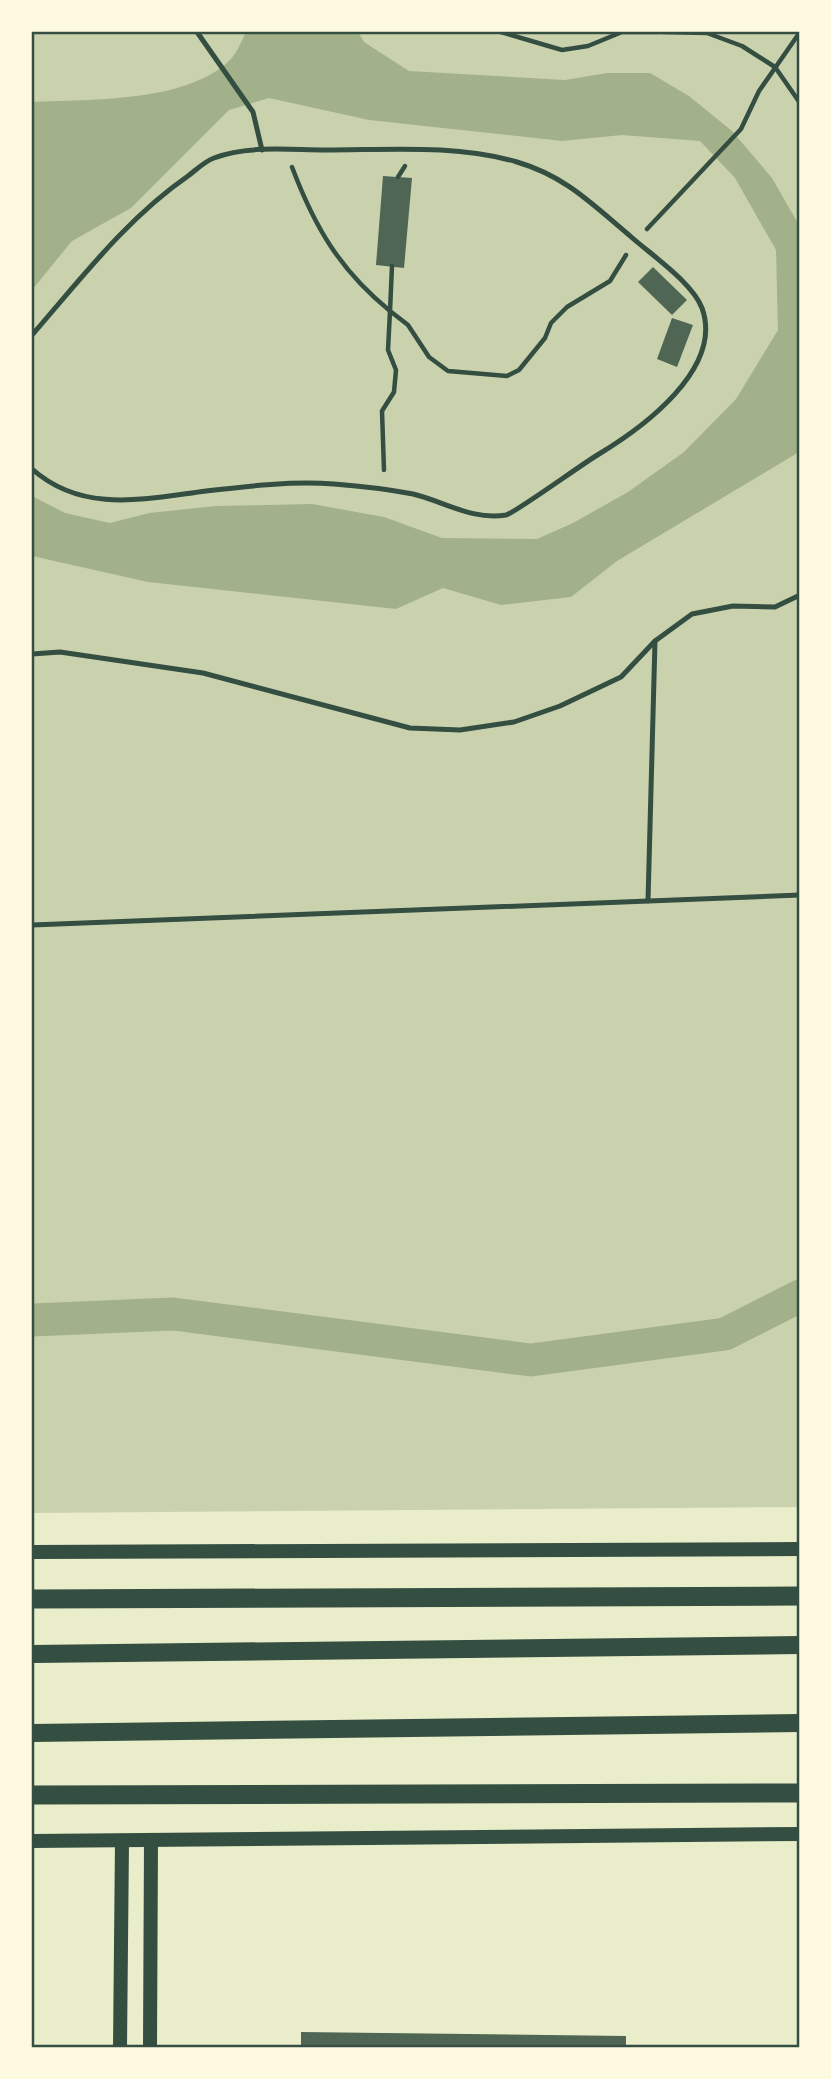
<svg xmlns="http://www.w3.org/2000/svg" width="831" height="2079" font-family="'Roboto Condensed',sans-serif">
  <rect width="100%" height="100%" fill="#e9edc9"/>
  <polygon fill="#cad2ad" points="32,32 799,32 799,1507 32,1513"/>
  <path fill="#a3b18a" d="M246 32H358L364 42 409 71 565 80 607 73H650L689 96 732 131 772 178 799 225V452L617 561 571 597 501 605 443 588 396 609 148 582 32 556V496L65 513 110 523 149 513 216 506 312 504 384 517 442 538 537 539 573 523 628 492 684 452 736 399 778 330 776 250 735 178 700 141 622 135 562 141 369 120 269 98 229 110 131 208 72 241 32 290V102C90 99 186 103 230 60 237 53 242 40 246 32Z"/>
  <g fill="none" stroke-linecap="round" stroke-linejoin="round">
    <polyline stroke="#a3b18a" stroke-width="33" points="32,1320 173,1314 531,1360 725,1334 800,1296"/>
  </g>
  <g fill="#4f6655">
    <polygon points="383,176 412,178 404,268 376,265"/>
    <polygon points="653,267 687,300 672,315 638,282"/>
    <polygon points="672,318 693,325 677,367 657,359"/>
    <polygon points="301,2032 626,2036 626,2048 301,2048"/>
  </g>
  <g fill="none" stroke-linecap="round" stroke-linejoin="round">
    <g stroke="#344e41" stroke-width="4.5">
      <polyline points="501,32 562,50 588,46 622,32 660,32"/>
      <polyline points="662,32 707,33 742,46 775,67 800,103"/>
      <path d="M292 167C315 228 340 270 390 311L388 350 396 370 394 392 382 411 384 470"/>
      <polyline points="398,177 405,166"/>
      <polyline points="647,229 741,129 759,91 800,32"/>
      <polyline points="392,266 390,311 408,325 429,357 448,371 507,376 519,370 545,338 551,323 567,307 610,281 626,255"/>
    </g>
    <g stroke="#344e41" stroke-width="5">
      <polyline points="197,32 253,112 262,150"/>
      <path d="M32 335C80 280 127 218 188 176 196 170 205 161 214 158 248 145 290 150 325 150 387 150 456 144 517 162 565 176 592 204 629 235 650 254 692 282 702 308 724 369 642 428 599 454 582 464 515 513 506 515 473 521 443 501 413 494 387 489 360 486 334 484 291 481 249 486 206 491 144 499 83 514 32 469"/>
      <polyline points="32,654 60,652 203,673 410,728 460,730 514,722 560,706 621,677 655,641 692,614 733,606 775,607 800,595"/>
      <polyline points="648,901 655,641"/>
      <polyline points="32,925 800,895"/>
    </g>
    <g stroke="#344e41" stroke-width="14">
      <polyline points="32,1552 800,1549"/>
      <polyline points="32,1841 800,1834"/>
      <polyline points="120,2048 122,1841"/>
      <polyline points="150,2048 151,1840"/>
    </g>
    <g stroke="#344e41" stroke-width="18">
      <polyline points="32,1654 800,1645"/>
      <polyline points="32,1733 800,1723"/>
    </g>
    <g stroke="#344e41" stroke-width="19">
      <polyline points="32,1599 800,1596"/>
      <polyline points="32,1795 800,1793"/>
    </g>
  </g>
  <rect width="831" height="2079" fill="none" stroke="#fefae0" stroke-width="66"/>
  <rect x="33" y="33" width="765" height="2013" fill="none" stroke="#344e41" stroke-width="2.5"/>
</svg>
